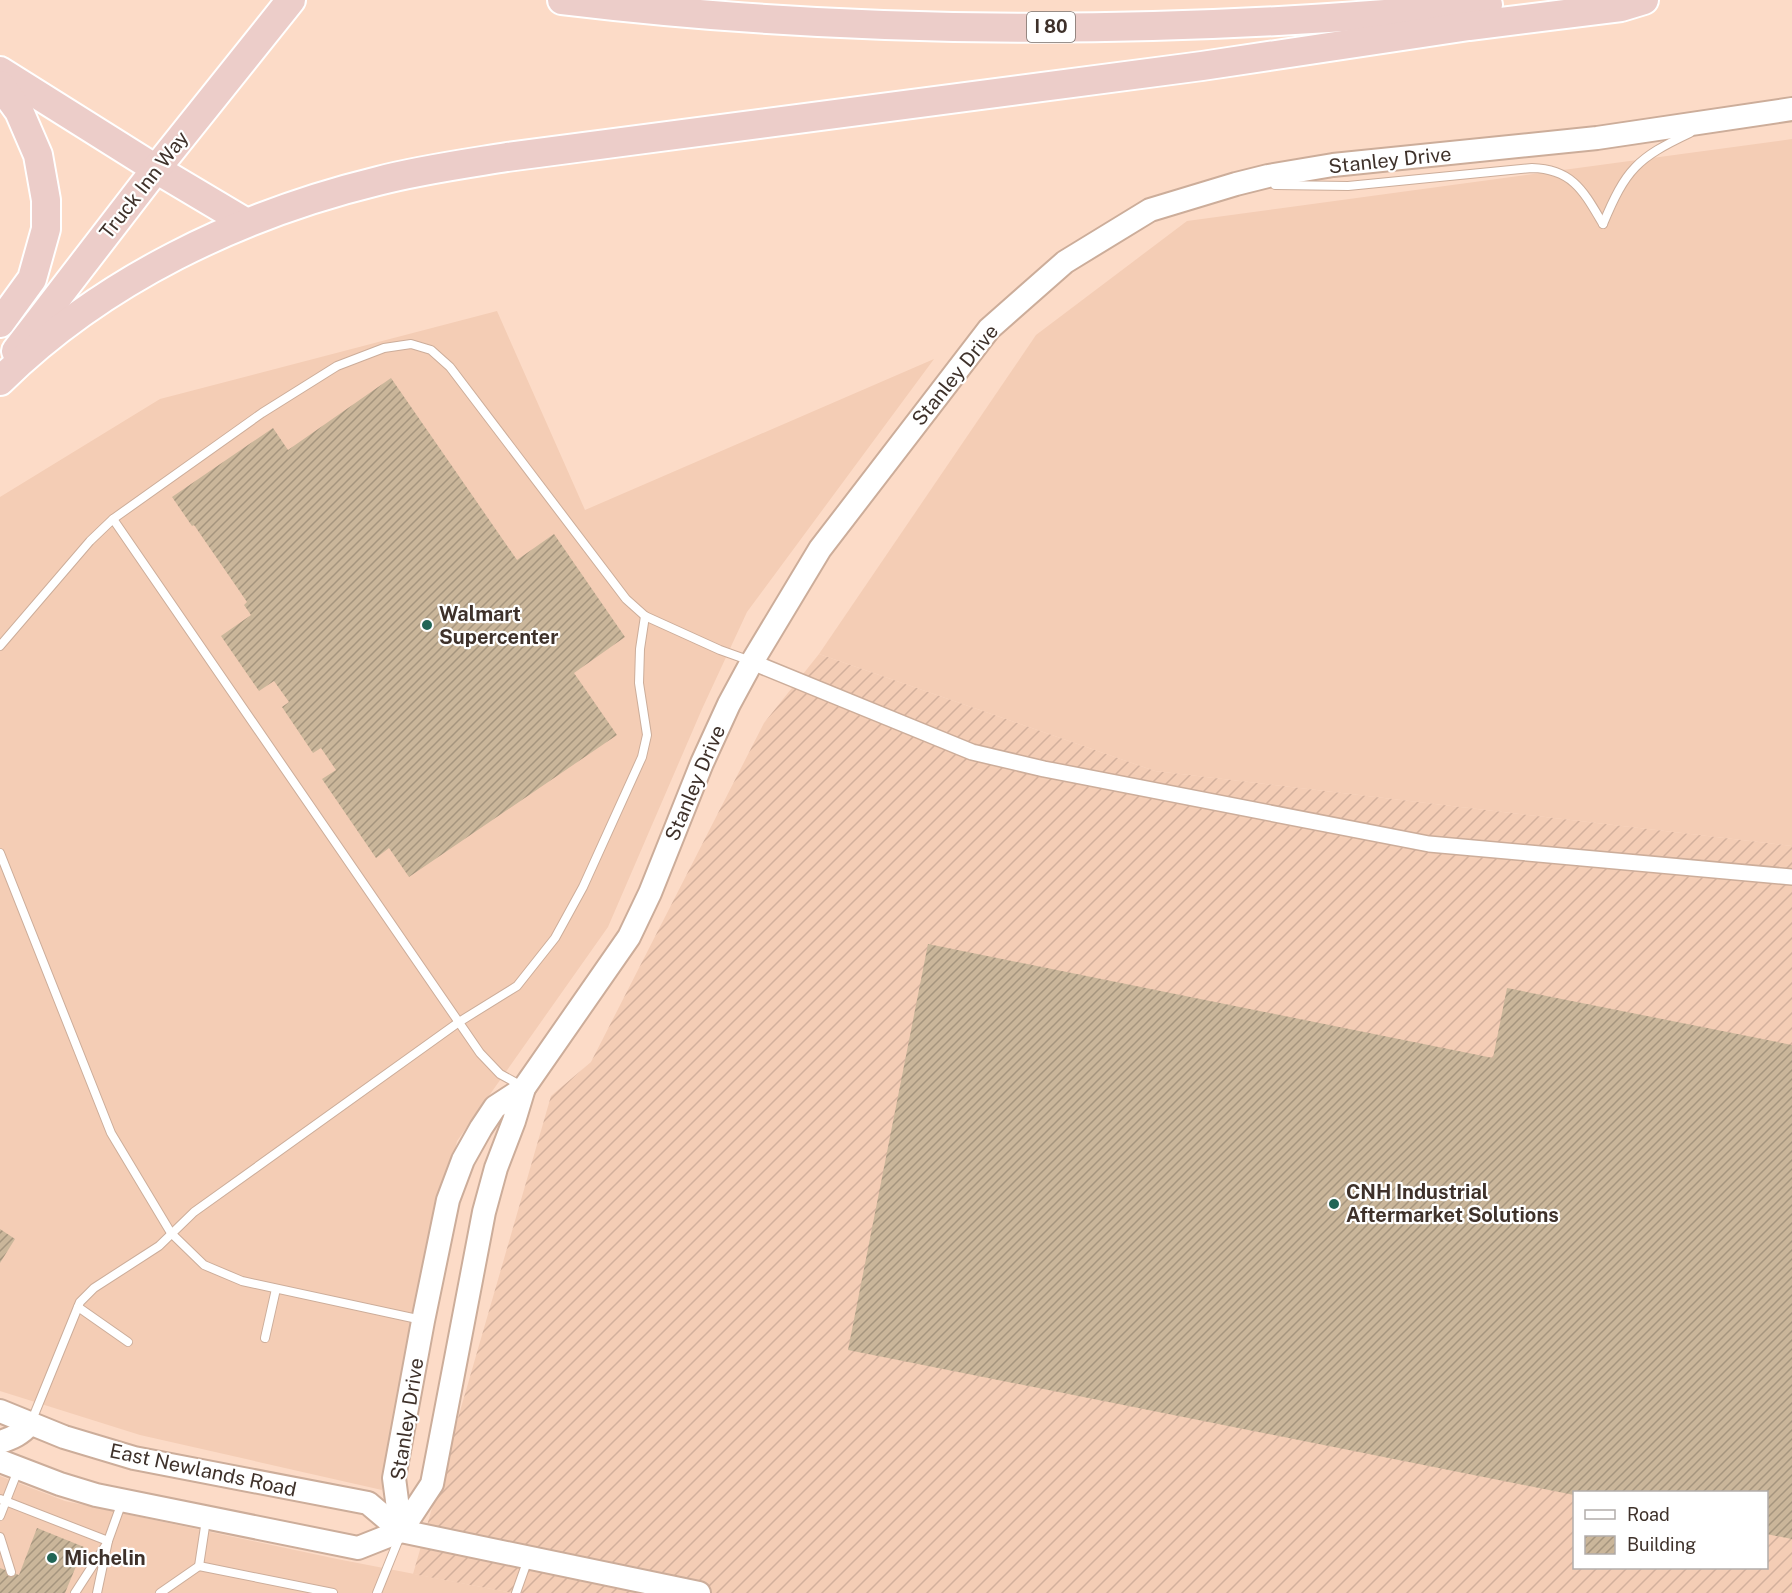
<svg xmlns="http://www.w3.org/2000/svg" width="1792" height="1593" font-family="'Public Sans',sans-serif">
  <defs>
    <pattern id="industrial-furrows" width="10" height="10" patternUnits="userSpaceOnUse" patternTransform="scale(1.5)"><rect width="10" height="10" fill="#f4cdb5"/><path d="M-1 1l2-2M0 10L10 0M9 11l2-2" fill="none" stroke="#d2b09c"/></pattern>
    <pattern id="building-hatch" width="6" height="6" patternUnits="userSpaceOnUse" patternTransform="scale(1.5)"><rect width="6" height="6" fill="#cab69a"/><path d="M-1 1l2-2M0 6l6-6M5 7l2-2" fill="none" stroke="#a5957e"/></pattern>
  </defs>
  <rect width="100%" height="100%" fill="#fcdbc7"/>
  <g fill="#f4cdb5">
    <polygon points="1792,139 1792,846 1155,771 819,654 1036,335 1187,221"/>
    <polygon points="497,311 585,510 934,359 747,612 702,709 608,927 457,1141 382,1490 140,1435 0,1391 0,497 160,399"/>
    <polygon points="0,1476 65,1501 337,1559 512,1593 0,1593"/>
  </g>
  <path fill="url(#industrial-furrows)" fill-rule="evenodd" d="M819 654 1155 771 1792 846V1593H512L413 1574 551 1096 591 1062 764 723ZM1574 1492H1766V1568H1574Z"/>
  <g fill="url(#building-hatch)">
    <polygon points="391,378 517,560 554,534 625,637 574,673 617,735 409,877 389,848 376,858 322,779 336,770 321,748 313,753 282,707 289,702 274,681 259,691 221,636 251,615 244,605 247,602 194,525 192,526 172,497 273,428 288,450"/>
    <polygon points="928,944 1493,1058 1507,988 1792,1045 1792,1539 1766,1534 1766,1492 1574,1492 1574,1495 848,1350"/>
    <polygon points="0,1229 15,1239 0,1263"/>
    <polygon points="37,1528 84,1547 65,1593 0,1593 0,1568 19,1575"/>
  </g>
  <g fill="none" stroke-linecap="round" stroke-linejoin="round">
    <defs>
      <g id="lane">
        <path d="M1275 185 1348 186 1532 168C1573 169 1584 192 1603 224"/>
        <path d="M1603 224C1626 169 1637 158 1690 133"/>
        <polyline points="113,519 480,1053 500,1074 520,1085"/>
        <polyline points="0,646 90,541 113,519 262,413 337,366 384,348 411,344 431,350 450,367 626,599 645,616 720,650 748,660"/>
        <polyline points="0,853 111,1133 171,1233 204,1265 242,1281 422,1320"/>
        <polyline points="78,1307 128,1342"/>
        <polyline points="265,1338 276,1289"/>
        <polyline points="32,1420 80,1302 94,1288 159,1246 194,1212 459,1022 517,986 555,938 583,887 642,757 647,735 639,683 640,649 645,616"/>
        <polyline points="0,1499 108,1541"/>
        <polyline points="0,1516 18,1470"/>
        <polyline points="0,1537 11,1572"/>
        <polyline points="199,1566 333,1593"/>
        <polyline points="75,1593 106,1545"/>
        <polyline points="97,1593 108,1541 122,1502"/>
        <polyline points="160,1593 199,1566 206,1520"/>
        <polyline points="377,1593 400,1536"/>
        <polyline points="516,1593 528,1559"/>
      </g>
      <polyline id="street" points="752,662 972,752 1044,769 1429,844 1792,877"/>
      <g id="secondary">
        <polyline points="0,1411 64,1437 134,1458 368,1503 401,1531 699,1593"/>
        <path d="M0 1442C13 1438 21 1434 30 1424"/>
        <polyline points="0,1461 60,1484 96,1495 358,1548 401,1531"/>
        <polyline points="401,1531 432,1484 484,1212 496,1168 514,1121 524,1088 629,937 650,893 702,763 729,704 749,667 820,549 989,329 1065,262 1150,210 1236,184 1268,176 1333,165 1597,138 1792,109"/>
        <polyline points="401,1531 394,1478 423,1321 448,1200 463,1160 481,1128 495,1107 524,1088"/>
      </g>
      <g id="highway">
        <path d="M562 0C869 37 1181 35 1488 5"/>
        <polyline points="0,71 156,169 245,222"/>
        <polyline points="0,85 19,111 38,155 46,200 46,229 32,279 0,323"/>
        <polyline points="16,351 156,169 291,0"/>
        <path d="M0 381C103 280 239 215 378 181 420 170 464 164 507 157L1202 66 1469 26 1621 7 1644 0"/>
      </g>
    </defs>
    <use href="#lane" stroke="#ccad9a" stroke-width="10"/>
    <use href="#street" stroke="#ccad9a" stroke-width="18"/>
    <use href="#secondary" stroke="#ccad9a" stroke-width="26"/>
    <use href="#highway" stroke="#fff" stroke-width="32"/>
    <use href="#lane" stroke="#fff" stroke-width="8"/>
    <use href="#street" stroke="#fff" stroke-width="15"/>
    <use href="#secondary" stroke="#fff" stroke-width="22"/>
    <use href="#highway" stroke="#eccdc9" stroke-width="28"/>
  </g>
  <g fill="#216555" stroke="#fff" stroke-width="2">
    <circle cx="427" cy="625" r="6"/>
    <circle cx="1334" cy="1204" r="6"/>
    <circle cx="52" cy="1558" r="6"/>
  </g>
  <g text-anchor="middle" stroke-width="4.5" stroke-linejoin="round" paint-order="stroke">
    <rect fill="#fff" stroke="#786f6a" stroke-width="1.5" x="1027" y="12" width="48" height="30" rx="4.5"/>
    <g font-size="18" font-weight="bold" fill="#3e312a">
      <text x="1051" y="33">I 80</text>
    </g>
    <g font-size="20" fill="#3e312a" stroke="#fff">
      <text transform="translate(1390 160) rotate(-6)" y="7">Stanley Drive</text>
      <text transform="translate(144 185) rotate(-52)" y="7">Truck Inn Way</text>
      <text transform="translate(955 375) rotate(-51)" y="7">Stanley Drive</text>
      <text transform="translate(695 783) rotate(-67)" y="7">Stanley Drive</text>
      <text transform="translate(407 1419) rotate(-81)" y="7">Stanley Drive</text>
      <text transform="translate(203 1470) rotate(12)" y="7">East Newlands Road</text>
    </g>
    <g font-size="20" font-weight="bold" fill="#3e312a" stroke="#fff" text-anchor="start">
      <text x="439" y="621">Walmart<tspan x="439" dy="23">Supercenter</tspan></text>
      <text x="1346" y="1199">CNH Industrial<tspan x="1346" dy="23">Aftermarket Solutions</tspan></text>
      <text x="64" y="1565">Michelin</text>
    </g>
  </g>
  <rect x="1573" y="1491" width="195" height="78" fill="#ffffff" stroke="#b2adaa" stroke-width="1.5"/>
  <rect x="1585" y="1510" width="30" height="9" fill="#ffffff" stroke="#b2adaa" stroke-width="1.5"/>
  <text x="1627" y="1521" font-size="18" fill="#3e312a">Road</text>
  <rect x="1585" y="1536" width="30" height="18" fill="url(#building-hatch)" stroke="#b2adaa" stroke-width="1.5"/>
  <text x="1627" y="1551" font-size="18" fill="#3e312a">Building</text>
</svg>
